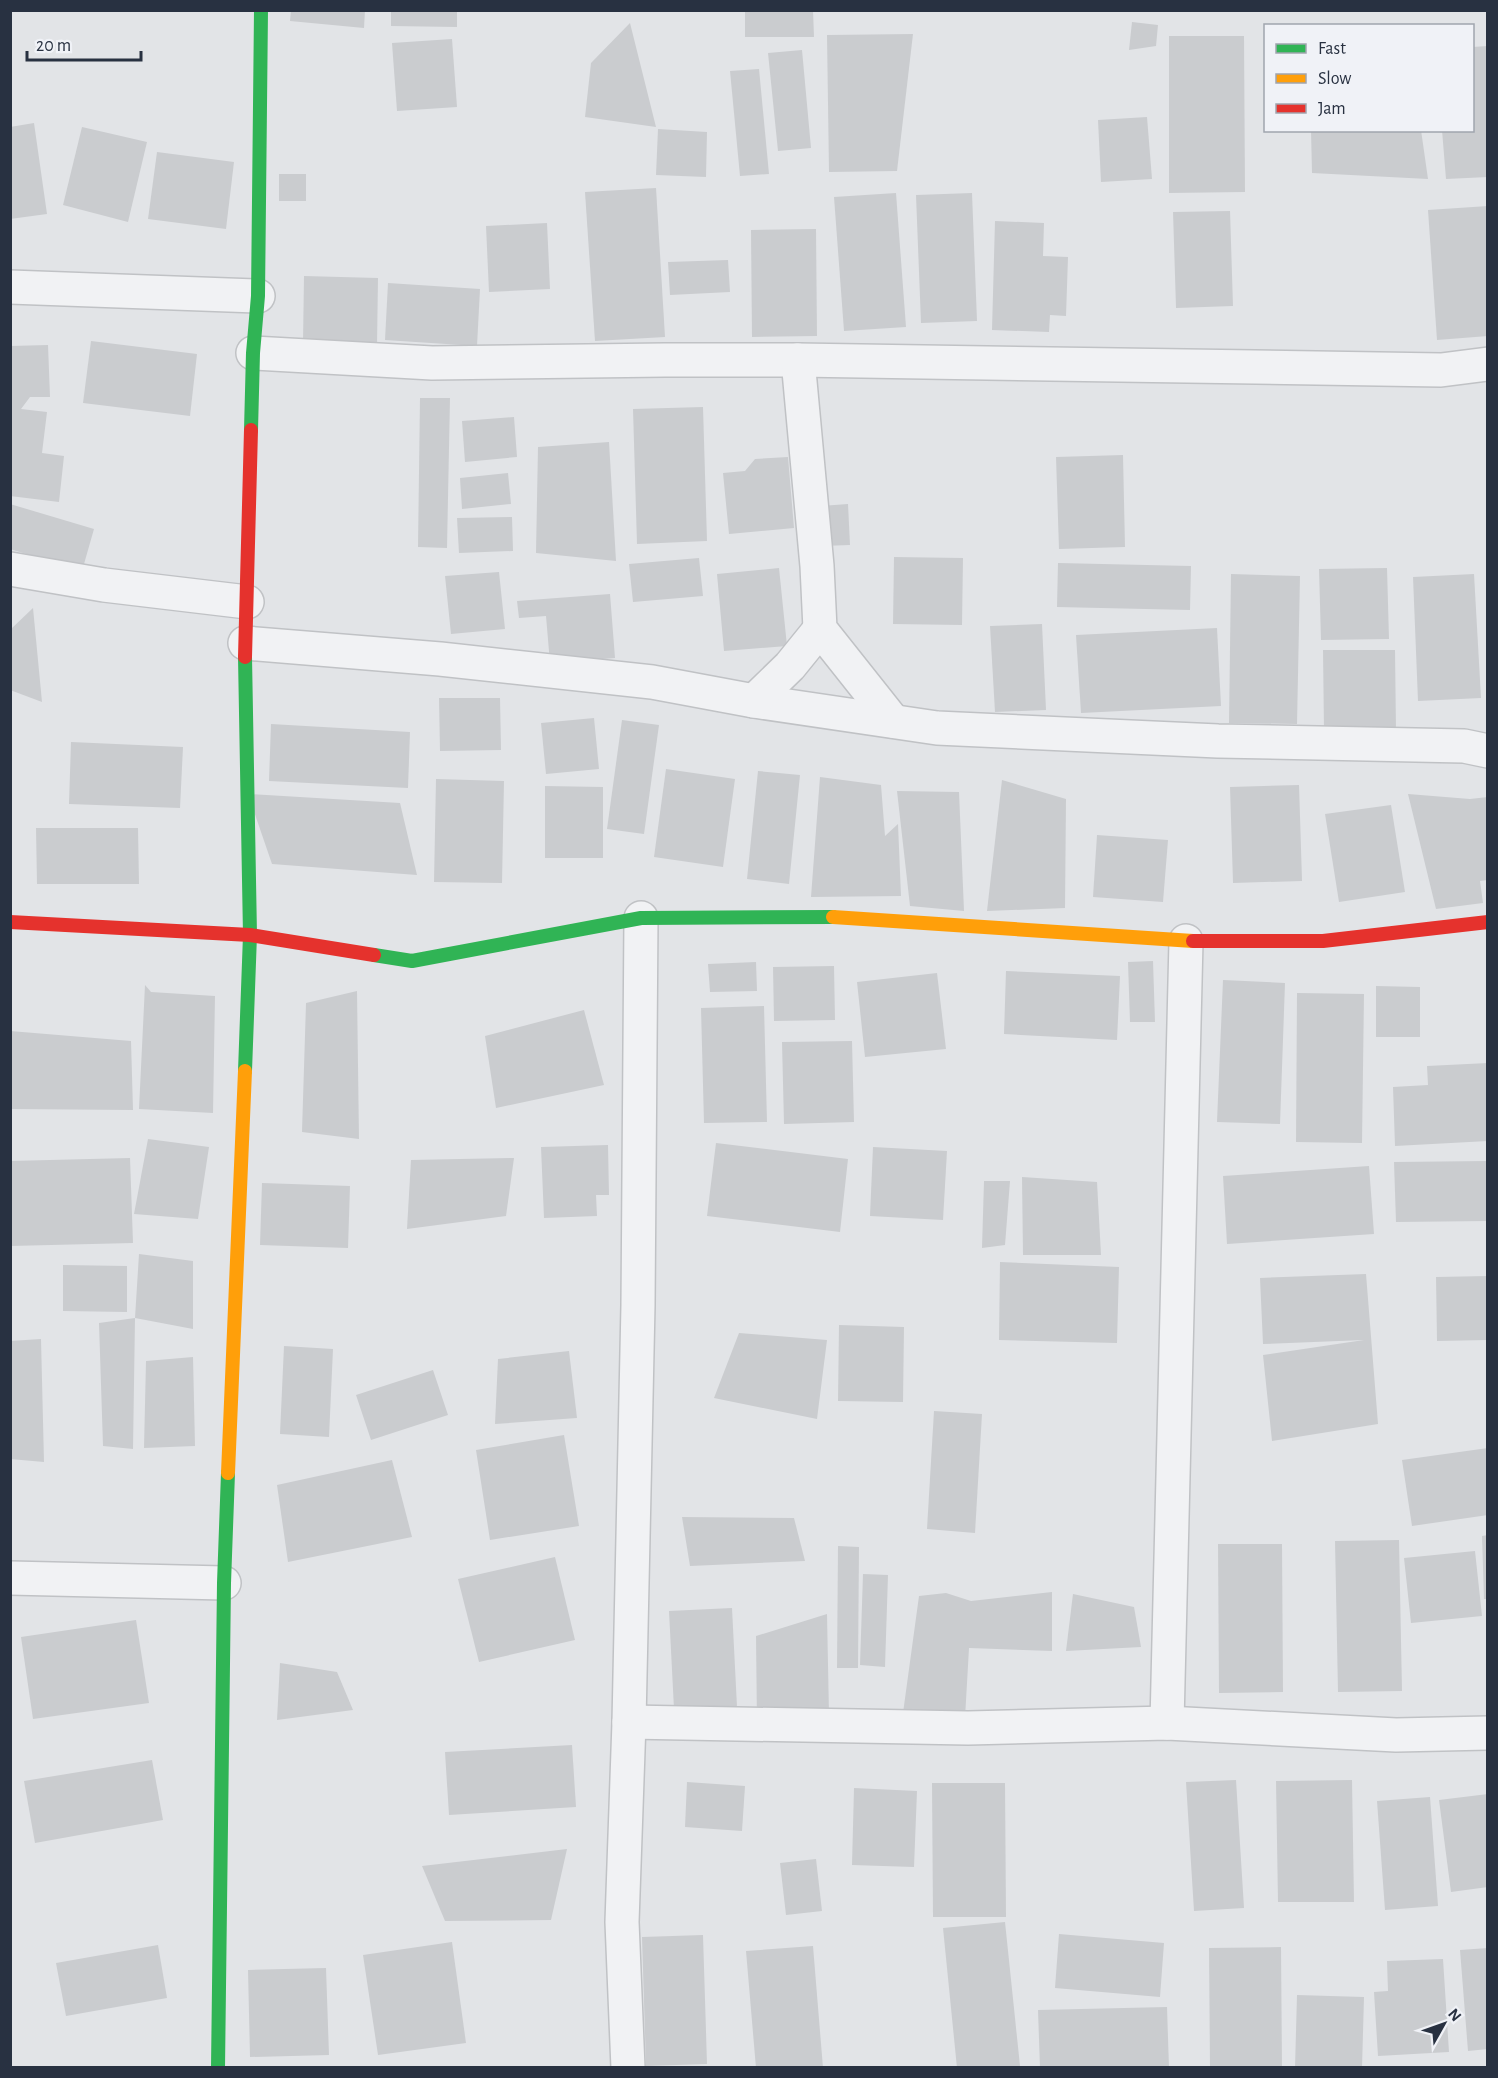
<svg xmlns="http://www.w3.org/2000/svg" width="1498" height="2078" font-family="'Alegreya Sans',sans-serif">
  <rect width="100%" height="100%" fill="#e2e4e7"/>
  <g fill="#cacccf">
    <polygon points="291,10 365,10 364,28 290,21"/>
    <polygon points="391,10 457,10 457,27 391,26"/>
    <polygon points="745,10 813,10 814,37 745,37"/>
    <polygon points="1132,22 1158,25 1156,46 1129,50"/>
    <polygon points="630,23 656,127 585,117 591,63"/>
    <polygon points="913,34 897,171 829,172 827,35"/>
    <polygon points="1169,36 1244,36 1245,192 1169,193"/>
    <polygon points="452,39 457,107 397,111 392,43"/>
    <polygon points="1488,46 1488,177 1446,179 1442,130 1472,130 1472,47"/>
    <polygon points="802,50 811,148 778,151 768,53"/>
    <polygon points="759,69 769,174 740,176 730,71"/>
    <polygon points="1147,117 1152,179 1101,182 1098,120"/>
    <polygon points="34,123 47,214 10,219 10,127"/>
    <polygon points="82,127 147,142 128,222 63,205"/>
    <polygon points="658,129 707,132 706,177 656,175"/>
    <polygon points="1311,130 1421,130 1428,179 1312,173"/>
    <polygon points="157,152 234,162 226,229 148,219"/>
    <rect x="279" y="174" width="27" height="27"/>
    <polygon points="656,188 665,337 595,341 585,192"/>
    <polygon points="896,193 906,327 844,331 834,197"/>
    <polygon points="972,193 977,321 921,323 916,195"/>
    <polygon points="1488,206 1488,336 1437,340 1428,210"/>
    <polygon points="1230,211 1233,306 1176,308 1173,212"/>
    <polygon points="995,221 1044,223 1043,256 1068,257 1066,316 1050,315 1049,332 992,330"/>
    <polygon points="547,223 550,289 489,292 486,226"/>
    <polygon points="816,229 817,336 752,337 751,230"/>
    <polygon points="728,260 730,292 670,295 668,262"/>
    <polygon points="304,276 378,278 377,345 303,343"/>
    <polygon points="388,283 480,289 477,346 385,340"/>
    <polygon points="91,341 197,354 190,416 83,403"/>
    <polygon points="48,345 50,397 30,397 21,409 47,412 42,453 64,456 59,502 10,496 10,346"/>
    <polygon points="420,398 450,398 447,548 418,547"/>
    <polygon points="703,407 707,541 637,544 633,409"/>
    <polygon points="514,417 517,457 465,462 462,421"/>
    <polygon points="609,442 616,561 536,553 538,447"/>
    <polygon points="1123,455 1125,547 1059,549 1056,457"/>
    <polygon points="788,457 794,528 729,534 723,473 745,471 755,459"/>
    <polygon points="508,473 511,504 462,509 460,478"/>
    <polygon points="10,504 94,529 82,571 10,549"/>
    <polygon points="848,504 850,545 822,546 821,506"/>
    <polygon points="512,517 513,551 459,553 457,518"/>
    <polygon points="894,557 963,558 962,625 893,624"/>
    <polygon points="699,558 703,596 633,602 629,564"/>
    <polygon points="1058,563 1191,566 1190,610 1057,607"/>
    <polygon points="779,568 787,646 724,651 717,574"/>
    <polygon points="1387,568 1389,639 1321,640 1319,569"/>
    <polygon points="499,572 505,629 451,634 445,576"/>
    <polygon points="1231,574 1300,576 1297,724 1229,723"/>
    <polygon points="1474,574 1481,698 1418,701 1413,577"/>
    <polygon points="610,594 615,658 550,663 546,616 519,618 517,601"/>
    <polygon points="33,608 42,702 10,690 10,630"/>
    <polygon points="1042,624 1046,710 995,712 990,626"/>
    <polygon points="1217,628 1221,706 1081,713 1076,635"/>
    <polygon points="1323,650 1395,650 1396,731 1324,731"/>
    <polygon points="439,698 500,698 501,750 440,751"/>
    <polygon points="594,718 599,769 546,774 541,723"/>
    <polygon points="622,720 659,725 644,834 607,829"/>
    <polygon points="271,724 410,732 408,788 269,781"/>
    <polygon points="71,742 183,747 180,808 69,804"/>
    <polygon points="666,769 735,779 723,867 654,857"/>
    <polygon points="758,771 800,775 789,884 747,879"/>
    <polygon points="820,777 881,785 885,836 898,824 901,896 811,897"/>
    <polygon points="436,779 504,781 502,883 434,882"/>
    <polygon points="1002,780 1066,799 1065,908 987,911"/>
    <polygon points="1299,785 1302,881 1233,883 1230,787"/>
    <polygon points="545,786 603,787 603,858 545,858"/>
    <polygon points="897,791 959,792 964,911 910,906"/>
    <polygon points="248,794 400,803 417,875 272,864"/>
    <polygon points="1408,794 1470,799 1488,797 1488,880 1480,881 1483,903 1436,909"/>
    <polygon points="1391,805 1405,892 1339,902 1325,814"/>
    <polygon points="36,828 138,828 139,884 37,884"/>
    <polygon points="1097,835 1168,840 1163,902 1093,897"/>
    <polygon points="1153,961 1155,1022 1130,1022 1128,962"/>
    <polygon points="756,962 757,991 710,992 708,964"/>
    <polygon points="834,966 835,1020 774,1021 773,967"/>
    <polygon points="1006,971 1120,976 1117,1040 1004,1034"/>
    <polygon points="937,973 946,1049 865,1057 857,982"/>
    <polygon points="1223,980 1285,983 1280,1124 1217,1122"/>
    <polygon points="145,985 151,992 215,996 213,1113 139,1109"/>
    <polygon points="1376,986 1420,987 1420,1037 1376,1037"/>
    <polygon points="357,991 359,1139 302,1132 306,1003"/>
    <polygon points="1297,993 1364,994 1362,1143 1296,1142"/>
    <polygon points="764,1006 767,1122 704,1123 701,1008"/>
    <polygon points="584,1010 604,1085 496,1108 485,1036"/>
    <polygon points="10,1031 131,1041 133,1110 10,1109"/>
    <polygon points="852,1041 854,1122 784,1124 782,1042"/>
    <polygon points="1488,1063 1488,1141 1395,1146 1393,1087 1428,1085 1427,1066"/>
    <polygon points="148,1139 209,1147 198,1219 134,1214"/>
    <polygon points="716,1143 848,1159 840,1232 707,1216"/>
    <polygon points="608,1145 609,1195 596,1195 597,1216 544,1218 541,1147"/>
    <polygon points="873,1147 947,1151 943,1220 870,1216"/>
    <polygon points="130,1158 133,1243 10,1246 10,1161"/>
    <polygon points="514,1158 506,1216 407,1229 411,1160"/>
    <polygon points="1488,1161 1488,1221 1396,1222 1394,1162"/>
    <polygon points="1369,1166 1374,1234 1227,1244 1223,1176"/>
    <polygon points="1022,1177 1097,1182 1101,1255 1023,1255"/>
    <polygon points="984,1181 1010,1181 1005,1245 982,1248"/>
    <polygon points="262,1183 350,1186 348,1248 260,1245"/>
    <polygon points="139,1254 193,1261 193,1329 135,1318 133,1449 103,1446 99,1323 135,1318"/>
    <polygon points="1000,1262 1119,1267 1117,1343 999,1340"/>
    <polygon points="63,1265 127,1266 127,1312 63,1311"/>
    <polygon points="1366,1274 1378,1424 1272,1441 1263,1355 1364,1340 1263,1344 1260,1278"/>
    <polygon points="1488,1276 1488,1340 1437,1341 1436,1277"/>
    <polygon points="839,1325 904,1327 903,1402 838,1401"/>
    <polygon points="739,1333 827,1340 817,1419 714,1398"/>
    <polygon points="41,1339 44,1462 10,1459 10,1341"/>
    <polygon points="284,1346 333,1349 329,1437 280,1434"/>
    <polygon points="569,1351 577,1418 495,1424 498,1359"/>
    <polygon points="193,1357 195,1446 144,1448 146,1361"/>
    <polygon points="433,1370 448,1415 371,1440 356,1395"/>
    <polygon points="934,1411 982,1414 975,1533 927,1529"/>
    <polygon points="564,1435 579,1526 490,1540 476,1450"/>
    <polygon points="1488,1448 1488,1515 1412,1526 1402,1460"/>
    <polygon points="392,1460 412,1537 288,1562 277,1485"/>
    <polygon points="682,1517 794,1518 805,1561 690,1566"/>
    <polygon points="1488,1535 1488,1599 1484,1599 1482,1536"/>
    <polygon points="1399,1540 1402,1691 1338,1692 1335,1541"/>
    <polygon points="1218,1544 1282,1544 1283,1692 1219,1693"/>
    <polygon points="838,1546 859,1547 858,1668 837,1668"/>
    <polygon points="1475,1551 1482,1616 1411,1623 1404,1558"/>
    <polygon points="555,1557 575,1640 479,1662 458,1579"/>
    <polygon points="863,1574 888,1575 885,1667 860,1665"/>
    <polygon points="1052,1592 1052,1651 969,1648 965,1718 903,1713 919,1596 946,1593 971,1601"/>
    <polygon points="1073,1594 1134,1607 1141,1647 1066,1651"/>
    <polygon points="732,1608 737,1707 674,1709 669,1611"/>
    <polygon points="827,1614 829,1715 757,1725 756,1636"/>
    <polygon points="136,1620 149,1703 33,1719 21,1637"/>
    <polygon points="280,1663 337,1672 353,1710 277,1720"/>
    <polygon points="572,1745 576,1807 449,1815 445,1752"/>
    <polygon points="152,1760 163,1820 35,1843 24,1781"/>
    <polygon points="1236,1780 1244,1908 1194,1911 1186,1782"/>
    <polygon points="1352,1780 1354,1902 1278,1902 1276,1781"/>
    <polygon points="687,1782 745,1786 742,1831 685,1827"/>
    <polygon points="932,1783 1005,1783 1006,1917 933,1917"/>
    <polygon points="854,1788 917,1791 914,1867 852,1865"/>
    <polygon points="1488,1794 1488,1887 1451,1892 1439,1800"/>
    <polygon points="1430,1797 1438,1906 1385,1910 1377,1801"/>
    <polygon points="567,1849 551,1920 445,1921 422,1866"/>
    <polygon points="816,1859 822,1911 786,1915 780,1863"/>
    <polygon points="1005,1922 1020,2066 957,2068 943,1928"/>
    <polygon points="1059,1934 1164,1943 1160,1997 1055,1988"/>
    <polygon points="703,1935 707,2064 646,2066 642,1937"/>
    <polygon points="452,1942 466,2043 378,2055 363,1955"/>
    <polygon points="158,1945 167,1998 66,2016 56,1963"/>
    <polygon points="813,1946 823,2068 756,2068 746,1951"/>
    <polygon points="1281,1947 1282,2068 1210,2068 1209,1948"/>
    <polygon points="1488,1948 1488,2049 1468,2051 1460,1950"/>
    <polygon points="1443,1959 1449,2052 1378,2056 1374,1992 1388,1991 1387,1961"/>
    <polygon points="326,1968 329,2055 250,2057 248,1970"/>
    <polygon points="1297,1995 1364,1997 1362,2068 1295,2068"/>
    <polygon points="1167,2007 1169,2068 1040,2068 1038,2010"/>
  </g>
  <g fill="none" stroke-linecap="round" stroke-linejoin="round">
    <defs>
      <g id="street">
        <polyline points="10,287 258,296"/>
        <polyline points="253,353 432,363 665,360 798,360 1441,370 1488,364"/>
        <polyline points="798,360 817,566 820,629 893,721"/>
        <polyline points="10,569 104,585 247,602"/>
        <polyline points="245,643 440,659 652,682 754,701 937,728 1218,741 1464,746 1488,751"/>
        <polyline points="754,701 790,666 820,629"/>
        <polyline points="10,1578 224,1583"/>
        <polyline points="629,1722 968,1728 1167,1723 1396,1735 1488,1733"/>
        <polyline points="1167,1723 1186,941"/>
        <polyline points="628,2068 622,1922 629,1722 638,1305 641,918"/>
      </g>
    </defs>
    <use href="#street" stroke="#c0c2c5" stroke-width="36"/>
    <use href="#street" stroke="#f1f2f4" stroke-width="33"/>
    <g stroke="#30b455" stroke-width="14">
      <polyline points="251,430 253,353 258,296 261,10"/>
      <polyline points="374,955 412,961 641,918 833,917"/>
      <polyline points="245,1071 250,935 245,657"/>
      <polyline points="218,2068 224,1583 228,1473"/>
    </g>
    <g stroke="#ff9f0a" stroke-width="14">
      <polyline points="833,917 1193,941"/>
      <polyline points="228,1473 245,1071"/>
    </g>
    <g stroke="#e5322d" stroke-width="14">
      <polyline points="245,657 251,430"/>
      <polyline points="10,922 250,935 374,955"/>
      <polyline points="1193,941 1323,941 1488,922"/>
    </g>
  </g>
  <rect width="1498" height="2078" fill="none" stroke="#283141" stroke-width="24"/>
  <rect x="1264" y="24" width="210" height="108" fill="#f0f2f7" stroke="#a0a5ae" stroke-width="1.5"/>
  <rect x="1276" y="44" width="30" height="9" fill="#30b455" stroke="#a0a5ae" stroke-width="1.5"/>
  <text x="1318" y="54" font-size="18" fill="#283141">Fast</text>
  <rect x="1276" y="74" width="30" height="9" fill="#ff9f0a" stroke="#a0a5ae" stroke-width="1.5"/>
  <text x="1318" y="84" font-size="18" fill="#283141">Slow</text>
  <rect x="1276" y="104" width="30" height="9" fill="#e5322d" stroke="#a0a5ae" stroke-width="1.5"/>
  <text x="1318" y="114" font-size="18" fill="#283141">Jam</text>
  <g transform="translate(1444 2024) rotate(50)" stroke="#f0f2f7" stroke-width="4.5" paint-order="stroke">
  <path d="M0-4.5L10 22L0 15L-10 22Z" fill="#283141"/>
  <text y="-9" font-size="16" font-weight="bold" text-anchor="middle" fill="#283141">N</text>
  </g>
  <path d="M27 51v9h114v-9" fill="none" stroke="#283141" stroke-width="3"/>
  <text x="36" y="51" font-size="18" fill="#283141" stroke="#f0f2f7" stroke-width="4.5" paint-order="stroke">20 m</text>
</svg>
